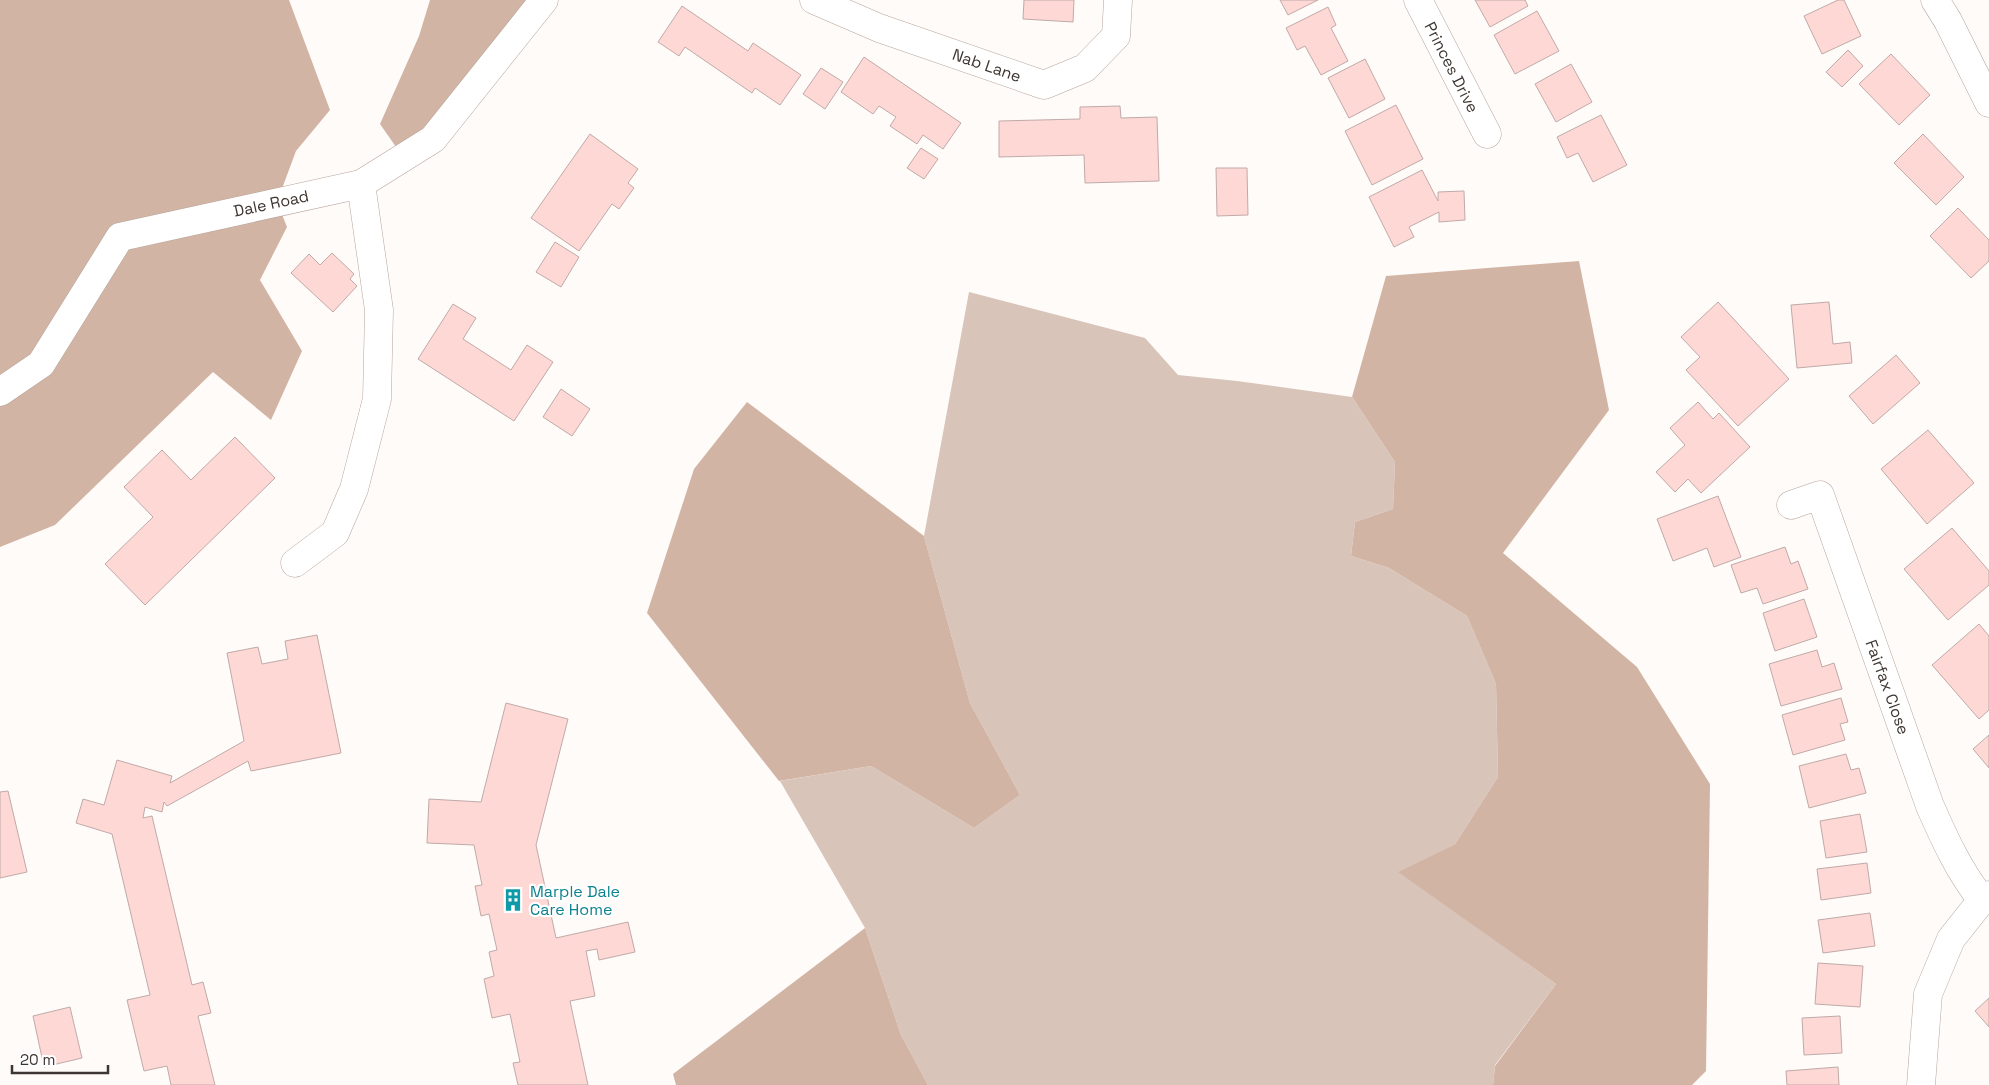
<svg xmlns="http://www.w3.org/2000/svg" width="1989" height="1085" font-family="'Space Grotesk',sans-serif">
  <rect width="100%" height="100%" fill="#fffbf9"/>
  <polygon fill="#d8c4b9" points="969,292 1145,338 1178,375 1237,381 1352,397 1395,462 1393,509 1355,522 1351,556 1389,568 1467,616 1496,684 1498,777 1455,844 1399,872 1556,984 1495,1065 1493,1085 928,1085 901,1035 865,928 780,781 871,766 974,828 1020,795 970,703 924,536"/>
  <g fill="#d2b4a4">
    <polygon points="0,0 289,0 330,110 296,151 277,202 287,227 260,280 302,351 271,420 213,372 55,525 0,547"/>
    <polygon points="430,0 544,0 403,157 380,124 419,36"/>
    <polygon points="1579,261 1609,410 1503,553 1637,667 1710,784 1706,1071 1692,1085 1493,1085 1495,1066 1556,984 1398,872 1455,844 1498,777 1496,684 1467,616 1389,568 1351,556 1355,522 1393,509 1395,462 1352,397 1386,276"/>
    <polygon points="747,402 924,536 970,703 1020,795 974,828 871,766 779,781 647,613 694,469"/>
    <polygon points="865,928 901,1035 928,1085 676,1085 673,1074"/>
  </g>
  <g fill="#fdd8d4" stroke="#c0aaa8">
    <polygon points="1024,0 1074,0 1073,22 1023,19"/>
    <polygon points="1280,0 1318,0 1288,15"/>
    <polygon points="1475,0 1525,0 1528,6 1490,27"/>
    <polygon points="1838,0 1844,0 1861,36 1822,54 1804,16"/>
    <polygon points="682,6 748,51 753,43 801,75 780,105 755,88 752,93 685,47 679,56 658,42"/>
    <polygon points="1328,7 1336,25 1331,28 1348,61 1321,75 1305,46 1297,50 1286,28"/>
    <polygon points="1537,11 1559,51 1515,74 1494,35"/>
    <polygon points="1848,50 1863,66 1842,87 1826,72"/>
    <polygon points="1891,54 1930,95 1899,125 1859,84"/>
    <polygon points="864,57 961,123 943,149 923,135 917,144 890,126 896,117 879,106 873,114 841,92"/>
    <polygon points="1365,59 1385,99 1349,118 1328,78"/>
    <polygon points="1571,64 1592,102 1556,122 1535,84"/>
    <polygon points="821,68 843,82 825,109 803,94"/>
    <polygon points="1396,105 1423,159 1372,185 1345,131"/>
    <polygon points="1120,106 1121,118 1157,117 1159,181 1085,183 1084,155 999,157 999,121 1080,119 1080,107"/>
    <polygon points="1601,115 1627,165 1593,182 1578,153 1567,158 1557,137"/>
    <polygon points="590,134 638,169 628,183 634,188 619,209 612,204 579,251 531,218"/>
    <polygon points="1923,134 1964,177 1936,205 1894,163"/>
    <polygon points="921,148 938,159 924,179 907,168"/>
    <polygon points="1216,168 1247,168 1248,215 1217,216"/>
    <polygon points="1422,170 1438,201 1438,192 1464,191 1465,220 1439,222 1439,212 1409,227 1414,237 1394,247 1369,197"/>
    <polygon points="1958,208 1989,240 1989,261 1971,278 1930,236"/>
    <polygon points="555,242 579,257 561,287 536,272"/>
    <polygon points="332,253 354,274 350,279 357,286 333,312 291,273 309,254 320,265"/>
    <polygon points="1718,302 1789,379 1738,426 1686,370 1700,357 1681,337"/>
    <polygon points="1829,302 1833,344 1850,342 1852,363 1797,368 1791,305"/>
    <polygon points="453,304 476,318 463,339 511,370 527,345 553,362 514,421 418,359"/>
    <polygon points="1896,355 1920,383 1873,424 1849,396"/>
    <polygon points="561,389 590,409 572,436 543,417"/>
    <polygon points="1698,402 1713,419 1719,413 1750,447 1701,493 1688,479 1675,492 1656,472 1685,445 1670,428"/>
    <polygon points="1928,430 1974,483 1927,524 1881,469"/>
    <polygon points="235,437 275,478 145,605 105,564 153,517 124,487 162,450 191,480"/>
    <polygon points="1718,496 1741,557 1714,567 1707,548 1673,561 1657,519"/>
    <polygon points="1952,528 1989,571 1989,585 1948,620 1904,569"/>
    <polygon points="1785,547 1791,564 1798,561 1808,589 1763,604 1757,588 1741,593 1731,565"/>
    <polygon points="1804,599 1817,637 1775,651 1763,613"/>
    <polygon points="1979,624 1989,636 1989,710 1979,719 1932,665"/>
    <polygon points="317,635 341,753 251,771 248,761 167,806 164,802 162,812 145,807 143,818 152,816 192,985 203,982 211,1013 198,1016 215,1085 171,1085 167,1066 144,1071 127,1000 150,995 112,834 76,823 83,799 104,805 117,760 172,776 170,783 244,741 227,653 258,647 262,664 288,659 285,641"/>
    <polygon points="1817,650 1822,667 1834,663 1842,689 1781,706 1769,664"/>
    <polygon points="1841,698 1848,722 1840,724 1845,740 1793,755 1782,715"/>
    <polygon points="506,703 568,719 536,845 556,938 628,922 635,952 599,960 597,949 586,951 595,996 570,1001 588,1085 518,1085 513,1063 520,1062 510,1014 492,1018 484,979 494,976 489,952 497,950 489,914 481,916 475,886 482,885 474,845 427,843 429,799 481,802"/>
    <polygon points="1989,735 1989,768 1973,749"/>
    <polygon points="1846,754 1851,770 1859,768 1866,793 1809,808 1799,766"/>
    <polygon points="8,791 27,872 0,878 0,792"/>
    <polygon points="1860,814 1867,852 1826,858 1820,821"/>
    <polygon points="1867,863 1871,893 1821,900 1817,869"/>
    <polygon points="1870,913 1875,946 1823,953 1818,920"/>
    <polygon points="1818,963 1863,966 1860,1007 1815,1004"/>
    <polygon points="1989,998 1989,1027 1975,1011"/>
    <polygon points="70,1007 82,1058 44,1067 33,1016"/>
    <polygon points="1840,1016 1842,1053 1804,1055 1802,1018"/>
    <polygon points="1838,1067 1839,1085 1787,1085 1786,1071"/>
  </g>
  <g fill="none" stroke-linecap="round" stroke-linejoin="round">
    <defs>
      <g id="minor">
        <polyline points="814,0 879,28 1044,85 1085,68 1116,36 1118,0"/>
        <polyline points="1418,0 1487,134"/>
        <polyline points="1935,0 1948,21 1989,103"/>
        <polyline points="0,392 41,364 120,237 361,184 433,139 544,0"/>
        <path d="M1791 505 1820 495 1930 806C1945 840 1959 871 1982 900"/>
        <polyline points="295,563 335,533 354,489 377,399 379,310 361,184"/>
        <polyline points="1921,1085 1928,994 1951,939 1982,900 1989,895"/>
      </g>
    </defs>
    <use href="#minor" stroke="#b7a59b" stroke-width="29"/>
    <use href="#minor" stroke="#fff" stroke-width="28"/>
  </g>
  <defs>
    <symbol id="building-bare" viewBox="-9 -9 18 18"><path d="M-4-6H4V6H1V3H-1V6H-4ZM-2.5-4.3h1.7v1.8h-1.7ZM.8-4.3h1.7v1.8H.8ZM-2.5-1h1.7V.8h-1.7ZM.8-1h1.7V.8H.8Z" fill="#0f9aa8" stroke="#fff" stroke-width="2.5" paint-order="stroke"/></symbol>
  </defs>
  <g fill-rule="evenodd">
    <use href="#building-bare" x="497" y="884" width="32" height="32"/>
  </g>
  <g text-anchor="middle" stroke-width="4.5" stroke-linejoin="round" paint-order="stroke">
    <g font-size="16" fill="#3d3531" stroke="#fff">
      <text transform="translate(987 65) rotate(19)" y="6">Nab Lane</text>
      <text transform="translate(1452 67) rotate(63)" y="6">Princes Drive</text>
      <text transform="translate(271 203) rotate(-12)" y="6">Dale Road</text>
      <text transform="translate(1888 687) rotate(70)" y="6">Fairfax Close</text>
    </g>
    <g font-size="16" fill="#0d838f" stroke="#fff" text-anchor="start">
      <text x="530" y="897">Marple Dale<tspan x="530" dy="18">Care Home</tspan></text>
    </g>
  </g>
  <path d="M12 1065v8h96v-8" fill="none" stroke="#3d3531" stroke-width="2.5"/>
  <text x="20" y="1065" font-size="15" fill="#3d3531" stroke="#ffffff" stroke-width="4" paint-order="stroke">20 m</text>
</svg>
